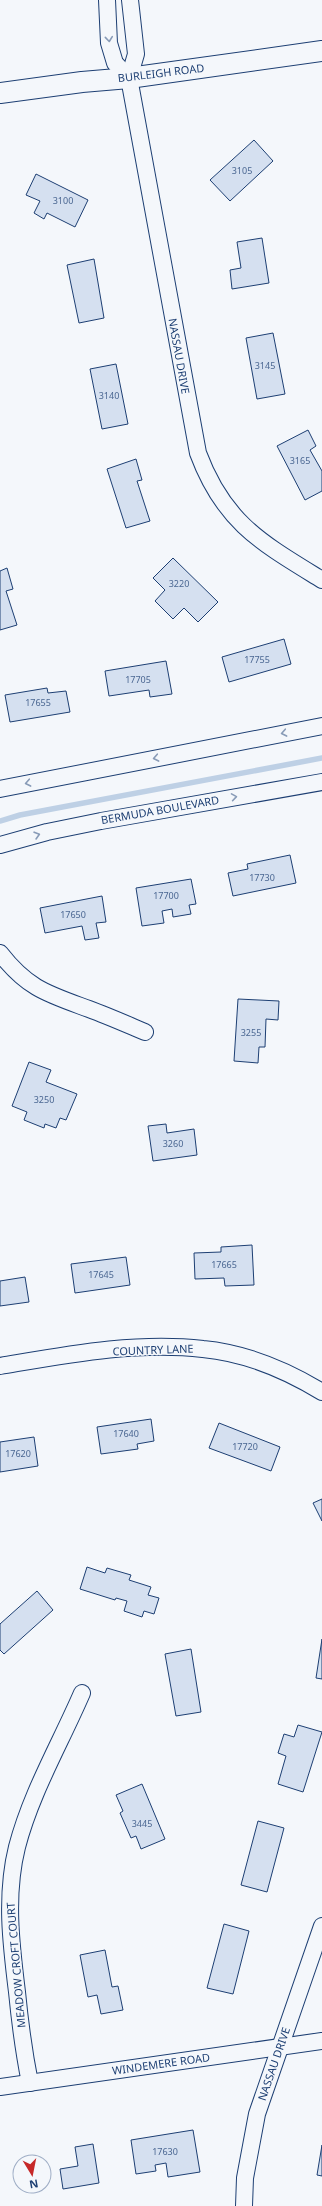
<svg xmlns="http://www.w3.org/2000/svg" width="322" height="2206" font-family="'Noto Sans',sans-serif">
  <rect width="100%" height="100%" fill="#f4f7fb"/>
  <g fill="none" stroke-linecap="round" stroke-linejoin="round">
    <polyline stroke="#bed0e5" stroke-width="5.5" points="0,821 20,815 322,758"/>
  </g>
  <g fill="#d5e0f0" stroke="#1d3f73">
    <polygon points="254,140 273,161 230,201 210,180"/>
    <polygon points="36,174 88,200 75,227 47,213 44,219 34,213 40,201 26,195"/>
    <polygon points="262,238 269,283 232,289 230,270 241,268 237,242"/>
    <polygon points="94,259 104,318 79,323 67,265"/>
    <polygon points="273,333 285,394 257,399 246,338"/>
    <polygon points="116,364 128,424 102,429 90,369"/>
    <polygon points="308,430 316,446 310,450 322,471 322,491 305,500 277,446"/>
    <polygon points="136,459 142,480 137,481 150,521 126,528 107,469"/>
    <polygon points="173,558 218,602 198,622 184,608 173,619 155,601 165,590 153,578"/>
    <polygon points="7,568 13,589 6,591 17,625 0,630 0,571"/>
    <polygon points="284,639 291,664 229,682 222,657"/>
    <polygon points="166,661 172,694 150,697 149,690 109,696 105,671"/>
    <polygon points="47,688 48,693 66,691 70,712 10,722 5,695"/>
    <polygon points="290,855 296,883 233,896 228,873 248,869 247,864"/>
    <polygon points="191,879 196,904 189,905 191,914 173,917 172,909 162,911 164,923 142,926 136,888"/>
    <polygon points="102,896 106,922 96,923 99,938 85,940 82,926 45,933 40,908"/>
    <polygon points="238,999 279,1001 278,1020 266,1019 265,1047 259,1047 258,1063 234,1061"/>
    <polygon points="29,1062 51,1070 46,1082 77,1094 66,1120 60,1118 56,1128 45,1124 44,1128 24,1120 27,1112 12,1106"/>
    <polygon points="166,1124 167,1133 194,1129 197,1155 153,1161 148,1126"/>
    <polygon points="252,1245 254,1285 225,1286 224,1278 195,1279 194,1253 221,1252 221,1247"/>
    <polygon points="126,1257 130,1285 75,1293 71,1264"/>
    <polygon points="25,1277 29,1302 0,1306 0,1281"/>
    <polygon points="151,1419 154,1441 137,1444 138,1449 101,1454 97,1427"/>
    <polygon points="219,1423 280,1447 271,1471 209,1448"/>
    <polygon points="34,1437 38,1466 0,1472 0,1442"/>
    <polygon points="322,1499 322,1521 313,1503"/>
    <polygon points="87,1567 105,1573 107,1568 131,1575 129,1580 151,1587 148,1595 159,1598 154,1614 144,1611 142,1617 124,1611 127,1601 116,1598 115,1600 80,1589"/>
    <polygon points="37,1591 53,1610 4,1654 0,1650 0,1624"/>
    <polygon points="322,1639 322,1679 316,1678"/>
    <polygon points="191,1649 201,1712 176,1716 165,1654"/>
    <polygon points="298,1725 322,1732 303,1792 278,1784 286,1756 278,1753 284,1734 294,1737"/>
    <polygon points="142,1784 165,1839 141,1849 136,1836 131,1838 120,1813 123,1811 116,1795"/>
    <polygon points="258,1821 284,1828 267,1892 241,1885"/>
    <polygon points="224,1924 249,1931 233,1994 207,1988"/>
    <polygon points="105,1950 112,1987 118,1986 123,2010 101,2014 97,1995 88,1997 80,1955"/>
    <polygon points="193,2130 200,2172 168,2177 166,2163 155,2165 156,2171 136,2174 131,2140"/>
    <polygon points="93,2144 99,2183 63,2189 60,2169 78,2166 75,2147"/>
    <polygon points="322,2145 322,2176 317,2175"/>
  </g>
  <g fill="none" stroke-linecap="round" stroke-linejoin="round">
    <defs>
      <g id="minor">
        <polyline points="107,0 109,43 115,63 129,78"/>
        <path d="M130 0 136 54 129 78 198 453C224 523 262 543 322 580"/>
        <polyline points="0,789 322,726"/>
        <polyline points="0,845 47,832 101,821 322,782"/>
        <path d="M0 953C28 989 48 994 89 1009 108 1016 126 1024 145 1032"/>
        <path d="M0 1366C65 1355 136 1341 203 1349 245 1353 286 1370 322 1392"/>
        <path d="M30 2083C24 2053 20 2023 17 1992 11 1944 5 1895 17 1847 31 1793 60 1744 82 1693"/>
        <polyline points="0,2087 322,2041"/>
        <polyline points="244,2206 245,2178 257,2114 322,1926"/>
      </g>
      <polyline id="tertiary" points="0,93 82,82 129,78 322,51"/>
    </defs>
    <use href="#minor" stroke="#1d3f73" stroke-width="18"/>
    <use href="#tertiary" stroke="#1d3f73" stroke-width="22"/>
    <use href="#minor" stroke="#f4f7fb" stroke-width="16"/>
    <use href="#tertiary" stroke="#f4f7fb" stroke-width="20"/>
  </g>
  <defs><path id="oneway-chevron" d="M-2-3.5L2.5 0L-2 3.5" fill="none" stroke-width="1.6" stroke-linecap="round" stroke-linejoin="round"/></defs>
  <g stroke="#889bb7">
    <use href="#oneway-chevron" transform="translate(109 39) rotate(84)"/>
    <use href="#oneway-chevron" transform="translate(284 733) rotate(169)"/>
    <use href="#oneway-chevron" transform="translate(156 758) rotate(169)"/>
    <use href="#oneway-chevron" transform="translate(28 783) rotate(169)"/>
    <use href="#oneway-chevron" transform="translate(234 797) rotate(-9)"/>
    <use href="#oneway-chevron" transform="translate(37 835) rotate(-16)"/>
  </g>
  <g text-anchor="middle" stroke-width="3" stroke-linejoin="round" paint-order="stroke">
    <g font-size="9" fill="#4b6792">
      <text x="242" y="174">3105</text>
      <text x="63" y="204">3100</text>
      <text x="265" y="369">3145</text>
      <text x="109" y="399">3140</text>
      <text x="300" y="464">3165</text>
      <text x="179" y="587">3220</text>
      <text x="257" y="663">17755</text>
      <text x="138" y="683">17705</text>
      <text x="38" y="706">17655</text>
      <text x="262" y="881">17730</text>
      <text x="166" y="899">17700</text>
      <text x="73" y="918">17650</text>
      <text x="251" y="1036">3255</text>
      <text x="44" y="1103">3250</text>
      <text x="173" y="1147">3260</text>
      <text x="224" y="1268">17665</text>
      <text x="101" y="1278">17645</text>
      <text x="126" y="1437">17640</text>
      <text x="245" y="1450">17720</text>
      <text x="18" y="1457">17620</text>
      <text x="142" y="1827">3445</text>
      <text x="165" y="2155">17630</text>
    </g>
    <g font-size="11" fill="#1d3f73" stroke="#f4f7fb">
      <text transform="translate(161 73) rotate(-7)" y="4">BURLEIGH ROAD</text>
      <text transform="translate(179 356) rotate(80)" y="4">NASSAU DRIVE</text>
      <text transform="translate(160 810) rotate(-10)" y="4">BERMUDA BOULEVARD</text>
      <text transform="translate(153 1350) rotate(-2)" y="4">COUNTRY LANE</text>
      <text transform="translate(16 1965) rotate(-95)" y="4">MEADOW CROFT COURT</text>
      <text transform="translate(161 2064) rotate(-8)" y="4">WINDEMERE ROAD</text>
      <text transform="translate(274 2064) rotate(-71)" y="4">NASSAU DRIVE</text>
    </g>
  </g>
  <g transform="translate(32 2174) rotate(170)"><circle r="19" fill="#f4f7fb" stroke="#9eadc5"/>
  <path d="M0-3L7 15L0 10L-7 15Z" fill="#c62828"/>
  <text y="-6" font-size="11" font-weight="bold" text-anchor="middle" fill="#1d3f73">N</text>
  </g>
</svg>
